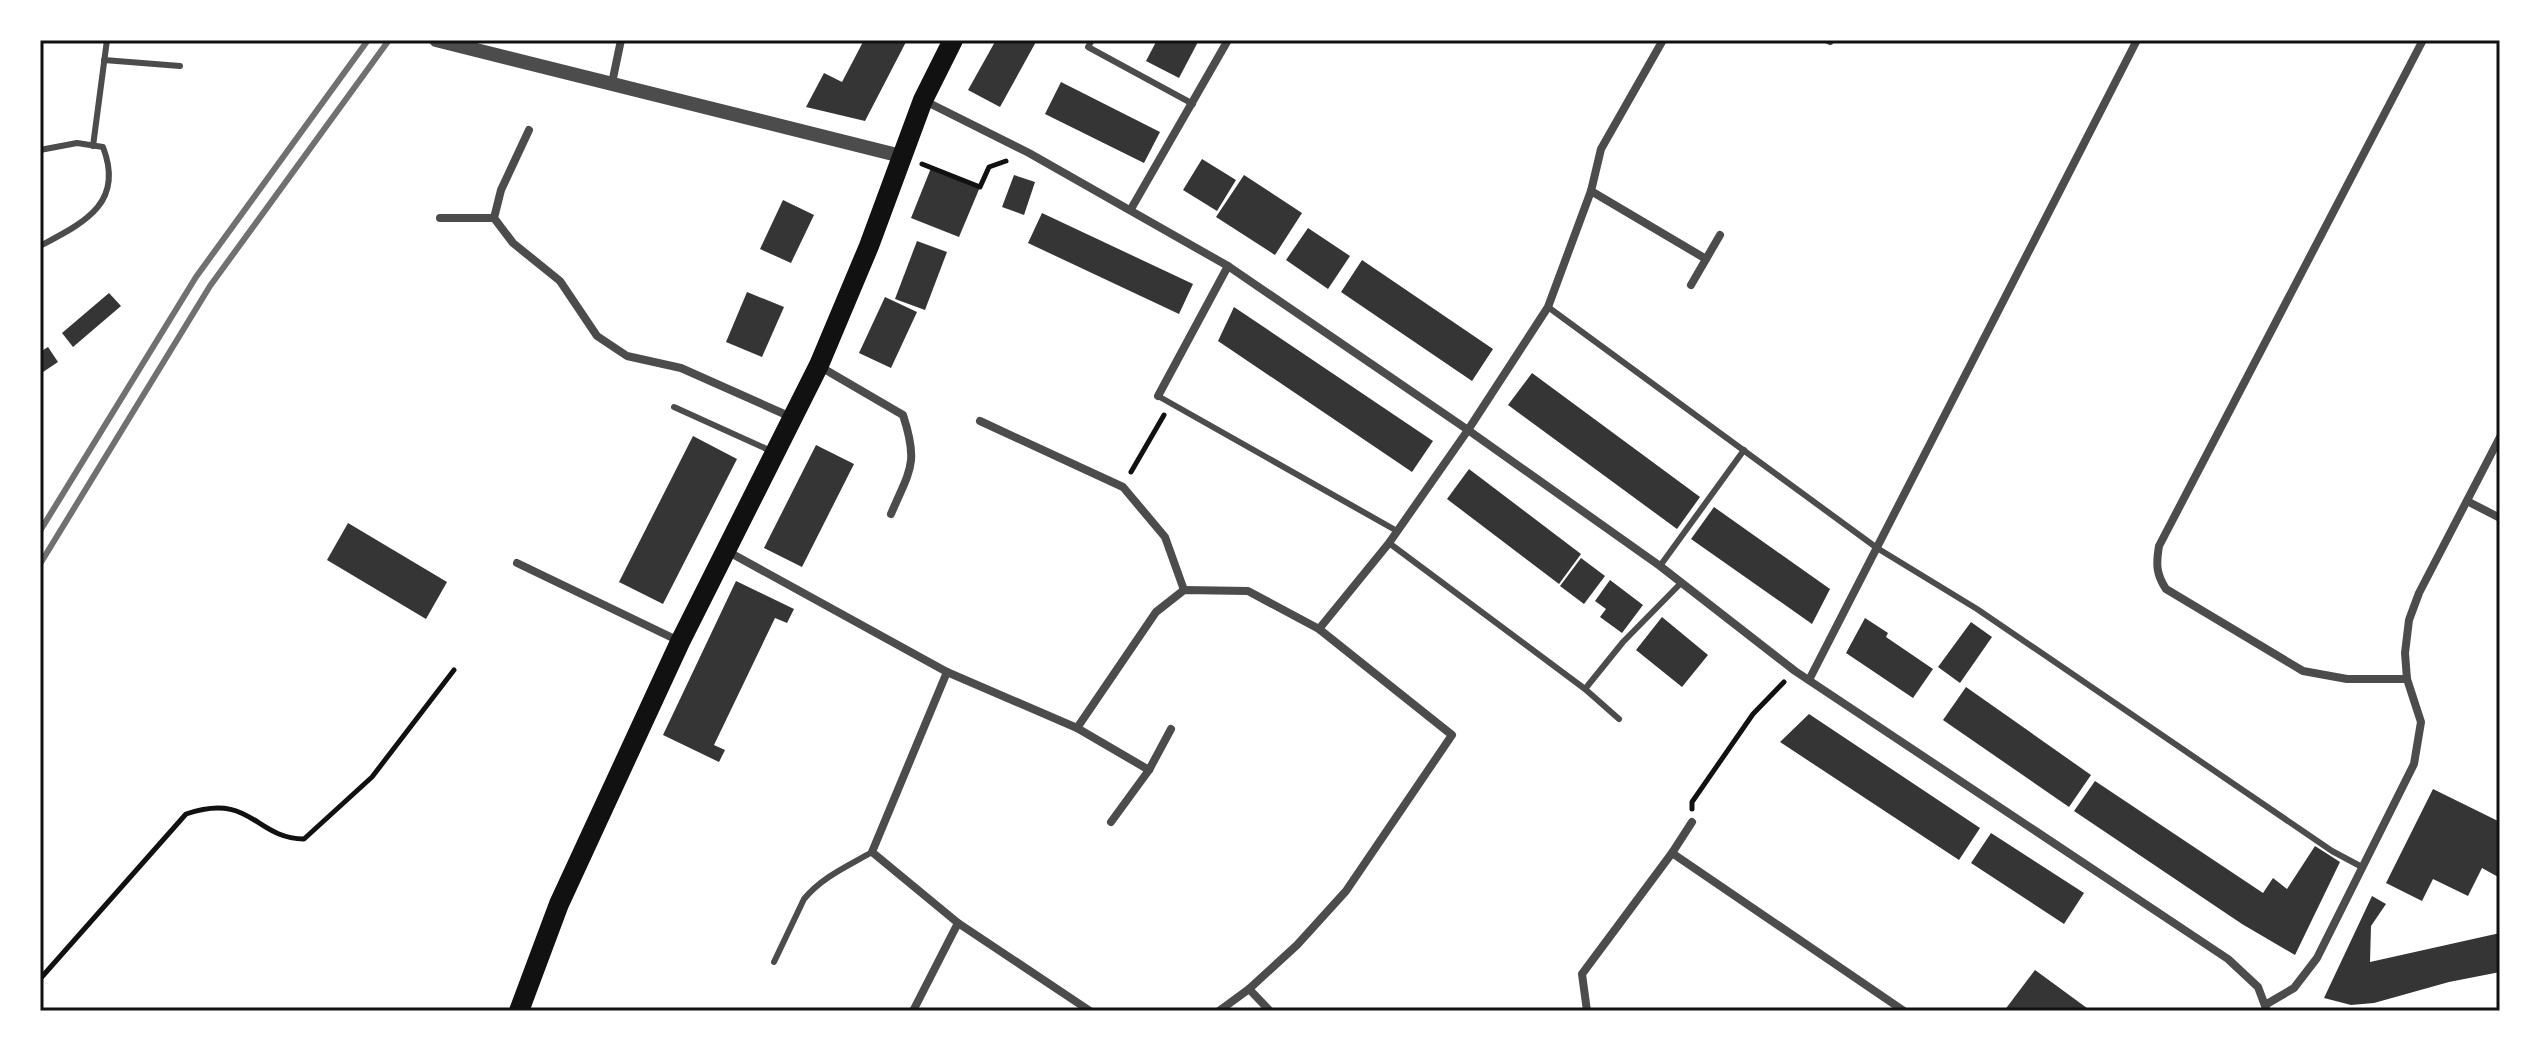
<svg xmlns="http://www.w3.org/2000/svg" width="2540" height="1051" font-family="Montserrat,sans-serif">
  <rect width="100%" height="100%" fill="#fff"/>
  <g fill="#353535">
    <polygon points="864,40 907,40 865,121 806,107 824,73 842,82"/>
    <polygon points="996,40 1037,40 1000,107 968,90"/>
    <polygon points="1157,40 1199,40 1179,78 1146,61"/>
    <polygon points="1061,82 1160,132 1144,163 1045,114"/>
    <polygon points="1202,159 1236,180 1217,211 1183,190"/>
    <polygon points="931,168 980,187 959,237 911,218"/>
    <polygon points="1014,175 1035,182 1024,215 1002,207"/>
    <polygon points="1244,175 1302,213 1275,255 1216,217"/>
    <polygon points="783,200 814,215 791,263 760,249"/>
    <polygon points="1042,213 1193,284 1179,314 1028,243"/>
    <polygon points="1308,228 1350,256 1328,289 1286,260"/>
    <polygon points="917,241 947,252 925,310 895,299"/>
    <polygon points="1362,260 1493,349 1472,381 1341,292"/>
    <polygon points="747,292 784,307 762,357 726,342"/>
    <polygon points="109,293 121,306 73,347 62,333"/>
    <polygon points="885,297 917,312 891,368 859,353"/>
    <polygon points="1234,307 1433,441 1412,472 1218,341"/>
    <polygon points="48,347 58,362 40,374 40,352"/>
    <polygon points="1532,373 1700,497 1677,529 1508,405"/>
    <polygon points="693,436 737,459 663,604 619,582"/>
    <polygon points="816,445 854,464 802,567 764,548"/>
    <polygon points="1469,469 1581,554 1559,584 1447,499"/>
    <polygon points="1714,507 1830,589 1812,624 1691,539"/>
    <polygon points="348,523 447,582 426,619 327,560"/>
    <polygon points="1581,558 1605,576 1584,604 1560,586"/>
    <polygon points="1610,580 1643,605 1622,633 1600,617 1606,609 1595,601"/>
    <polygon points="736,581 794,609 787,623 775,618 714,745 725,750 719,762 663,735"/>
    <polygon points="1662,617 1708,655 1682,687 1636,650"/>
    <polygon points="1865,618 1888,633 1886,637 1933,669 1913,698 1846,653"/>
    <polygon points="1971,622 1992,637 1960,683 1938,667"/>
    <polygon points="1966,687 2091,775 2069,807 1943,720"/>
    <polygon points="1809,714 1980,828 1959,860 1780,742"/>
    <polygon points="2095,781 2263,893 2273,878 2287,889 2315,846 2340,862 2295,955 2242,924 2074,811"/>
    <polygon points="2433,789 2500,822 2500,878 2482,868 2468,896 2433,879 2422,901 2386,883"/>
    <polygon points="1991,833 2084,893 2064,924 1971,863"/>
    <polygon points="2372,896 2386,904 2371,926 2370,962 2500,933 2500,972 2449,982 2374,1003 2351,1005 2324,998"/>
    <polygon points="2035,970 2091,1011 2004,1011"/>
  </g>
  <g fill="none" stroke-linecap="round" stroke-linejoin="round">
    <g stroke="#111" stroke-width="5">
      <polyline points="922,164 980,187 989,167 1006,161"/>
      <polyline points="1131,472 1164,415"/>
      <polyline points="1692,809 1692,802 1753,714 1784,682"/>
      <path d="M40 979 186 814C252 792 254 838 304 839L372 777 454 670"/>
    </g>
    <g stroke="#4c4c4c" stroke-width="6">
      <polyline points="1092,40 1088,47 1193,104"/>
      <polyline points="104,60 180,66"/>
      <polyline points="93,146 107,40"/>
      <path d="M40 150 77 143 103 147C125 204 83 223 40 246"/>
      <polyline points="1548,307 1877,548 1977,609 2332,851 2362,867"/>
      <polyline points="1158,396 1397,531"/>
      <polyline points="674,407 771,451"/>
      <polyline points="1389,543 1585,689 1619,719"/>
      <polyline points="1660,566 1744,450"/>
      <polyline points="1585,689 1623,642 1681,583"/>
      <path d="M774 962 804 899C822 877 848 866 872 852"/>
    </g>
    <g stroke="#4c4c4c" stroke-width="8">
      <polyline points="1828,40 1830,41"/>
      <polyline points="612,83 621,40"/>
      <polyline points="923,100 1029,153 1228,266 1468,430 1660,566 1795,671 2228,959 2258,987 2267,1011"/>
      <polyline points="529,130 501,190 494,218 513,243 560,281 597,336 627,356 681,368 791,417"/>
      <polyline points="1591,191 1706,259"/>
      <polyline points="1131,209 1228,40"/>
      <polyline points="440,218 494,218"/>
      <polyline points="1691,285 1720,235"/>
      <path d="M819 366 903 415C919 464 910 469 891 514"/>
      <polyline points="1158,396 1228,266"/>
      <polyline points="980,421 1123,487 1165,537 1184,590"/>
      <polyline points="2467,501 2500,518"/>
      <polyline points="727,551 947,672 1077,728 1156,612 1184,590 1248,591 1319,629 1452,735 1346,891 1297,945 1249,989 1219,1011"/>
      <polyline points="517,563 679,641"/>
      <polyline points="1319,629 1389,543 1468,430 1548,307 1591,191 1601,149 1663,40"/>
      <polyline points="947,672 872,852 958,923 1090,1011"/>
      <path d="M2407 679H2347L2303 671 2166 589C2156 574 2156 564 2159 546L2423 40"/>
      <polyline points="1809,680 2137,40"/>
      <polyline points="1077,728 1149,770"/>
      <polyline points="1111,822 1149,770 1171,729"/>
      <polyline points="1672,853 1692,822"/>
      <polyline points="1249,989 1270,1011"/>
      <polyline points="2265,1005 2294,988 2317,958 2414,764 2421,722 2407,679 2405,653 2409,620 2419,593 2500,437"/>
      <polyline points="913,1011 958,923"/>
      <polyline points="1587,1011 1582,974 1672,853 1904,1011"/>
    </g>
    <polyline stroke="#4c4c4c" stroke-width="14" points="436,40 901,156"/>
    <polyline stroke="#111" stroke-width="20" points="519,1011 559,904 680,642 819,365 869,246 923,100 953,40"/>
    <g stroke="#707070" stroke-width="6">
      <polyline points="40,531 196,277 368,40"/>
      <polyline points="40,564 210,286 389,40"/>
    </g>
  </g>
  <rect width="2540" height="1051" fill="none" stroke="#ffffff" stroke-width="84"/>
  <rect x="42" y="42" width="2456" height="967" fill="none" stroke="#111" stroke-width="3"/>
</svg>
